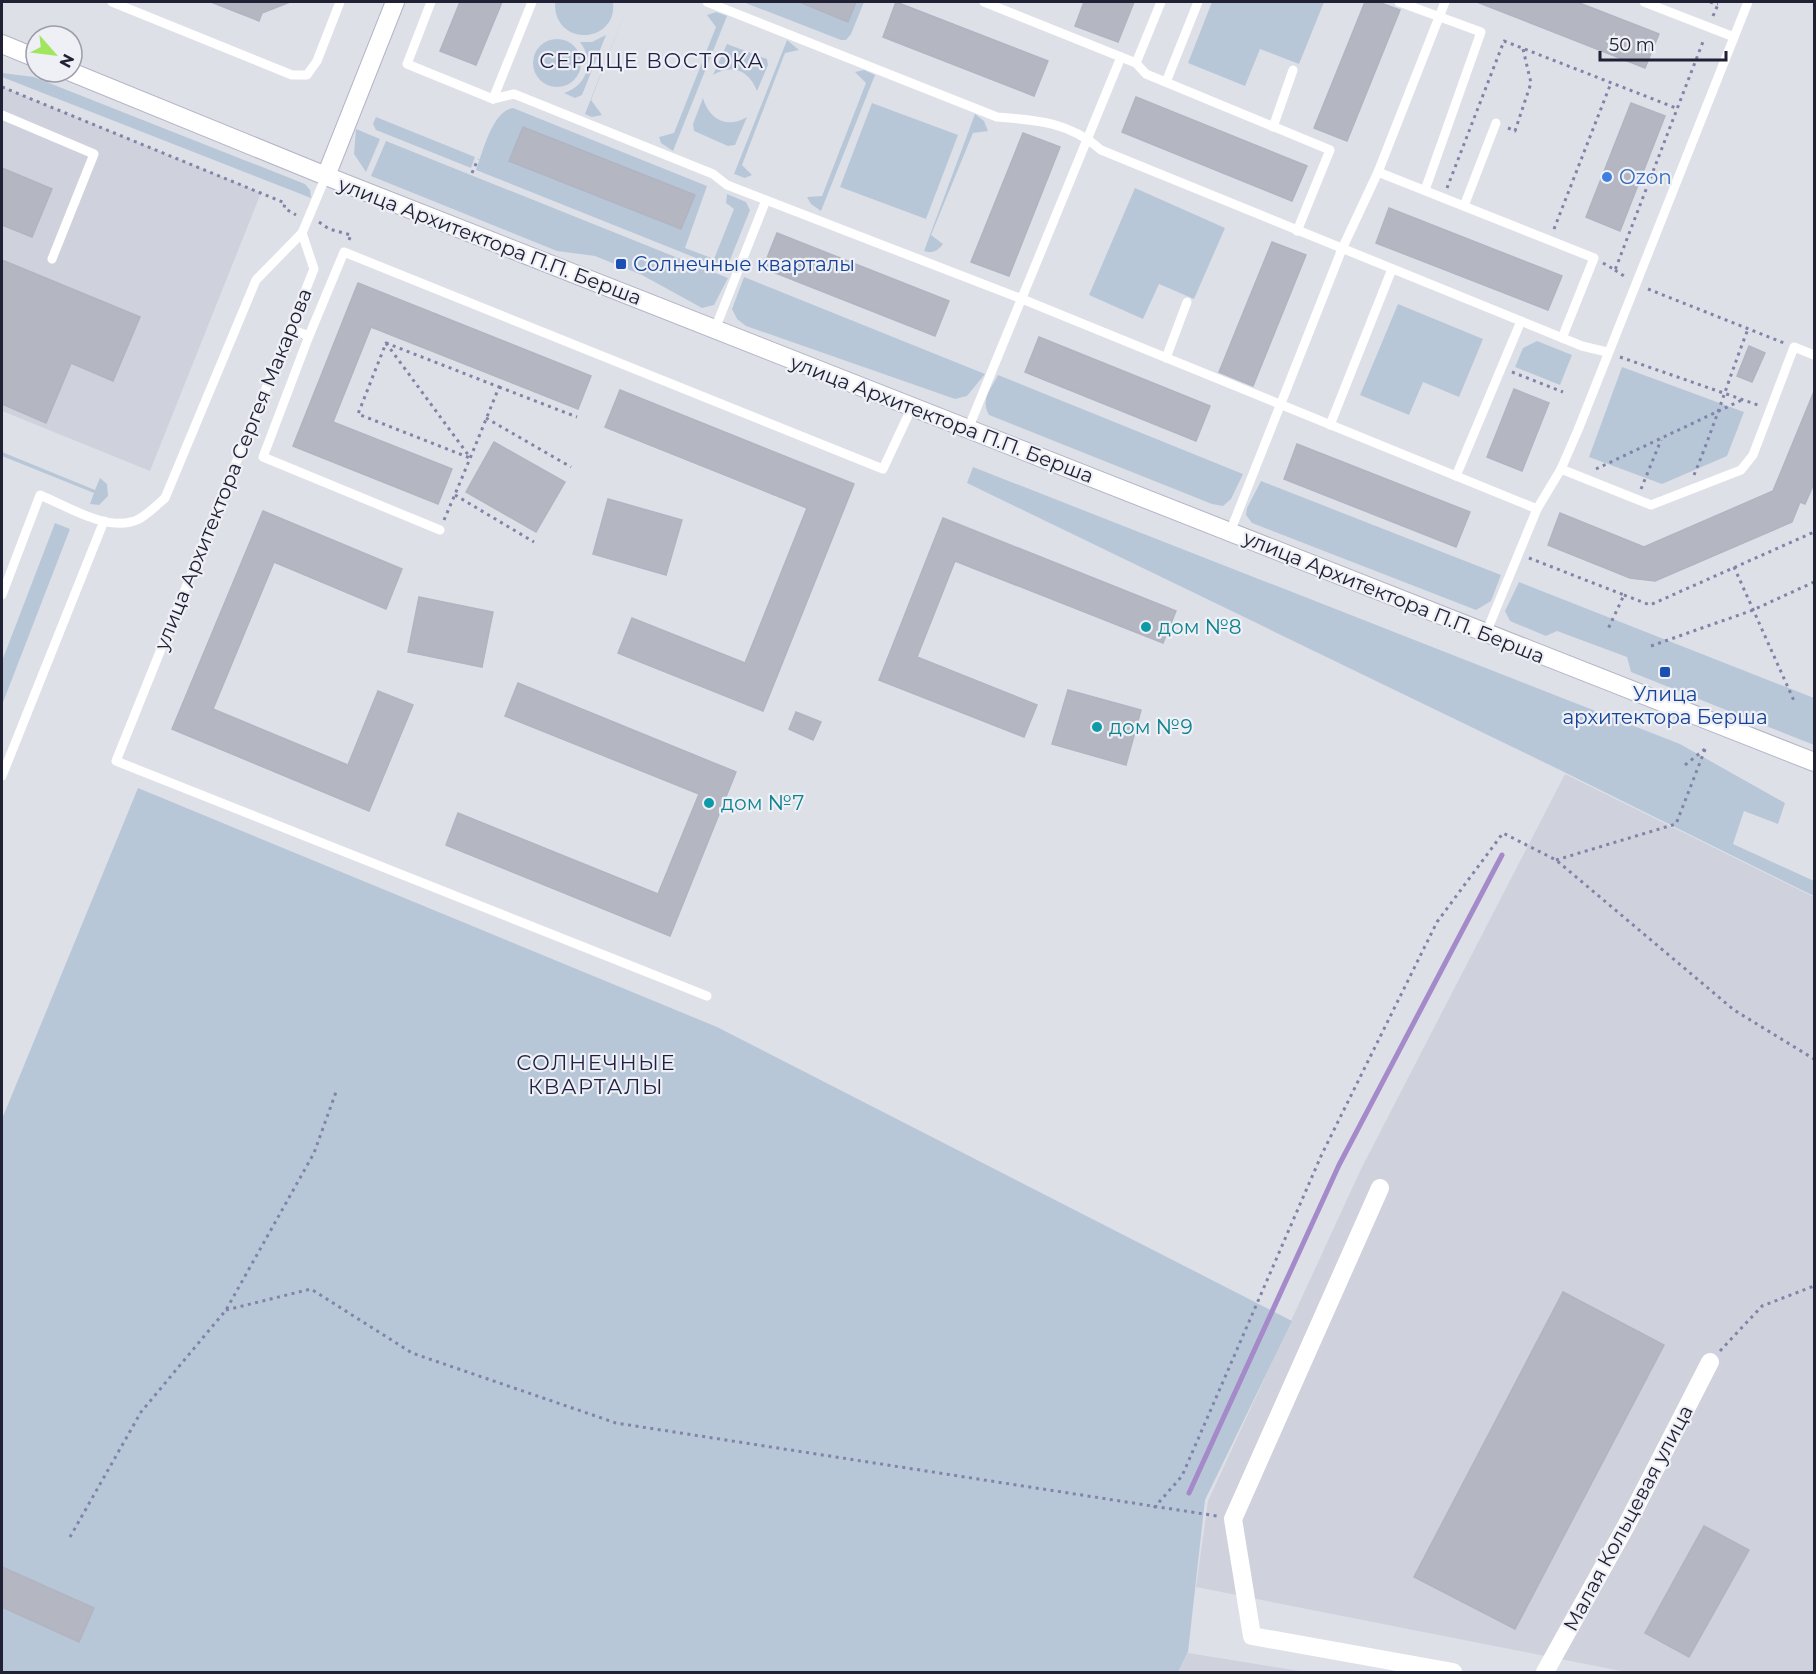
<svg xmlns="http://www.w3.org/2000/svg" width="1816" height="1674" font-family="Montserrat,sans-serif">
  <rect width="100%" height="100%" fill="#dee0e8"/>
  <g fill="#cfd2dc">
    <polygon points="2,87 261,193 150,471 2,411"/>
    <polygon points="1565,774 1814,897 1814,1672 1626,1672 1196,1587 1208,1501 1361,1169"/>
    <polygon points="1188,1653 1306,1672 1178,1672"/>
  </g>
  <g fill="#b8c7d8" fill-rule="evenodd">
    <path d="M555 2H613C618 44 553 48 555 2Z"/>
    <polygon points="629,2 591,100 602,115 592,117 585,114"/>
    <polygon points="743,2 797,2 848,22 856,2 864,2 851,34 846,40 841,40"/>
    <polygon points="1212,2 1324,2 1299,64 1260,49 1245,86 1188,63"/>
    <polygon points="716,12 727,16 673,151 661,143 659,137 674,133 716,27 707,15"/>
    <path d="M606 35 582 95 575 98 564 93C587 86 595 61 580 42H592Z"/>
    <circle cx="557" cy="63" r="24"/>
    <polygon points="787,40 799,50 785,53 742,165 752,175 745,178 734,174"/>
    <path d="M727 44 767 59 768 65 757 91C749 70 732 64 713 75Z"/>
    <polygon points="864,70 875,75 821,211 811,204 807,197 822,196 866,83 855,72"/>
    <polygon points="2,73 34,77 305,184 310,190 311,198 2,77"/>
    <path d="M703 98C709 120 728 129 747 117L735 145 728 146 694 131 693 124Z"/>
    <polygon points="872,103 958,135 926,219 840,187"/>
    <path d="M513 108 707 186 685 248 714 259 734 209 726 203 727 194 746 202 750 210 726 270 476 170C483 152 492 111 513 108ZM523 127 695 195 681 229 510 161Z"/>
    <path d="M975 114 984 121 988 131 973 133 931 235 943 244C938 251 932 254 924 251Z"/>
    <polygon points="376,117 475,157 471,168 376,130 373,124"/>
    <polygon points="356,129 380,139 366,172 354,154"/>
    <polygon points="386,141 728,278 714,305 702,308 642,275 595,256 557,251 371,176"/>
    <polygon points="1135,188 1225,228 1194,299 1159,284 1143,319 1089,295"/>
    <polygon points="744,277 985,374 967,396 955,399 746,326 737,319 732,309"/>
    <polygon points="1398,304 1483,339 1459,397 1423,382 1409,415 1360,395"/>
    <polygon points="1537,341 1572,355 1560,385 1515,367 1523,348"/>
    <polygon points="1622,367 1744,412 1727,456 1662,484 1589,457"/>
    <path d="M998 375 1243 474 1231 499 1223 506 1212 504 989 415C980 400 991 389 998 375Z"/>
    <polygon points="2,452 95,490 100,478 107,484 108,496 99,505 90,504 94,493 2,456"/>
    <polygon points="973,467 1680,744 1785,803 1778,824 1744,811 1733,844 1814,881 1814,896 1560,770 967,483"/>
    <polygon points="1261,481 1501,575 1491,601 1476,610 1252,523 1246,515 1247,508"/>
    <polygon points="55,523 70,529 2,705 2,661"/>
    <polygon points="1519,582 1814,698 1814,745 1631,672 1627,657 1557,631 1546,636 1510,621 1505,611"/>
    <polygon points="138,788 717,1027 1292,1321 1205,1500 1188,1652 1178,1672 2,1672 2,1119"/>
  </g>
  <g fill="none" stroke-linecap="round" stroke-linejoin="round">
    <polyline stroke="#a48ac9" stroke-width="5" points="1189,1493 1339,1165 1502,855"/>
  </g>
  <g fill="#b4b6c2" stroke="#b1b4c1" stroke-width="1.5">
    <polygon points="211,2 290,2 262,13 259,21"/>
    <polygon points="460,2 502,2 476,65 440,51"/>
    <polygon points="799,2 856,2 848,22"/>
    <polygon points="896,2 1048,61 1034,96 883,37"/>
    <polygon points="1084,2 1134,2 1118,42 1075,26"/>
    <polygon points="1365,2 1378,2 1400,10 1347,141 1314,128"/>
    <polygon points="1477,2 1577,2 1659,34 1645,68"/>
    <polygon points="1136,97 1307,166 1292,201 1122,132"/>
    <polygon points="1631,103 1665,116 1620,231 1586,217"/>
    <polygon points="523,127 695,195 681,229 509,161"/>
    <polygon points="1023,133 1060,147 1009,276 971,262"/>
    <polygon points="2,168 52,189 32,237 2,225"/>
    <polygon points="1389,208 1562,276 1548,310 1376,243"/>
    <polygon points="777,233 949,301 935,336 763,268"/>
    <polygon points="1272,242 1306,255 1253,386 1219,372"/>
    <polygon points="2,260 140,317 113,381 71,363 46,423 2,404"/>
    <polygon points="358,283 591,376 578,409 371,327 333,422 452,469 438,504 293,446"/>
    <polygon points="1039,337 1210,406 1196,441 1025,372"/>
    <polygon points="1749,346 1765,353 1752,382 1737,376"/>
    <polygon points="1514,389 1549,403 1522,471 1487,457"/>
    <polygon points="1815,389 1815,481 1805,504 1800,502 1792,522 1655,581 1630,578 1548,545 1560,513 1644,547 1773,491"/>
    <polygon points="620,390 854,484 763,711 618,653 632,618 745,663 807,508 605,427"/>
    <polygon points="494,442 565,482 536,532 466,492"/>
    <polygon points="1297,444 1470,512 1456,547 1284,479"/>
    <polygon points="608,499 682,520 666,575 593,554"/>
    <polygon points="263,511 402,569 386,609 274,562 213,709 348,765 378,691 413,705 369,811 172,729"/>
    <polygon points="943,518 1176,611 1163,643 955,561 917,657 1037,705 1024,737 879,680"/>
    <polygon points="419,597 493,612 482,667 408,652"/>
    <polygon points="518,683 736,772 670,936 446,845 458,813 658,894 699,794 505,716"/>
    <polygon points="1068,690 1141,710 1126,765 1052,744"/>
    <polygon points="796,712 821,722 813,740 789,729"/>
    <polygon points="1563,1292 1664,1345 1515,1629 1414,1577"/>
    <polygon points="1704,1526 1749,1550 1689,1657 1645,1633"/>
    <polygon points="2,1567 94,1608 79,1642 2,1607"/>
  </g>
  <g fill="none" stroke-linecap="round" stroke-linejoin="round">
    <defs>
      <g id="secondary">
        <polyline points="2,44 36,58"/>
        <polyline points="71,72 326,176 1814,762"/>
        <polyline points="326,176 395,2"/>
      </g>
    </defs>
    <use href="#secondary" stroke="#b2b5c7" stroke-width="20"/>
    <g stroke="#8183a9" stroke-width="3" stroke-dasharray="3 4.5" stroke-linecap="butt">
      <polyline points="1710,2 1718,4"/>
      <polyline points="1713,16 1719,2"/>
      <polyline points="2,87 285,203 284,208 296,215"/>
      <polyline points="1508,128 1515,131 1531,83 1523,49"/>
      <polyline points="472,173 478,159"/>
      <polyline points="1447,188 1504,41 1676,108"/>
      <polyline points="319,222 329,229 351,235 349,240"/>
      <polyline points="1554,229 1611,83"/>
      <polyline points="1603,263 1615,270 1704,39"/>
      <polyline points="1615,270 1627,278"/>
      <polyline points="1648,289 1784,343"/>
      <polyline points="386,343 469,456"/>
      <polyline points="1620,357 1758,405"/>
      <polyline points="1512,372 1563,392"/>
      <polyline points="499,387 577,417"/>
      <polyline points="486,418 571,467"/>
      <polyline points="1596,469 1744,399"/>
      <path d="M1694 475C1714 427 1729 378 1748 329"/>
      <polyline points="1641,489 1661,440"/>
      <polyline points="455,495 534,542"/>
      <path d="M444 520C463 476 481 432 499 387L386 343 358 414 470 458"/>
      <polyline points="1529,558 1624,595 1608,629"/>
      <polyline points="1734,567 1795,703"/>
      <polyline points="1624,595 1650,605 1814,532"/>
      <polyline points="1651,646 1753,610 1814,582"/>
      <polyline points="1685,765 1705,749"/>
      <polyline points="1556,860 1676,824 1706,747"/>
      <polyline points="226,1310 311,1289 412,1353 616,1423 1217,1516"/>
      <polyline points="1720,1351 1762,1306 1814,1286"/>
      <polyline points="1154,1508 1182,1476 1321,1156 1437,922 1503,833 1556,860 1734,1010 1814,1059"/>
      <polyline points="70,1537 141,1412 226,1310 314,1153 336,1092"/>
    </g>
    <g stroke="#fff" stroke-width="9">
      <polyline points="112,2 292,75 307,75 317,61 340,2"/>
      <polyline points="431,2 407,64 493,99 514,94 713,174 727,185 1022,299 1537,509"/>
      <path d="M707 2 997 117C1036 120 1070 122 1101 150L1582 346 1607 352"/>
      <polyline points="984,2 1136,63 1146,74 1330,150 1297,231"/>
      <polyline points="1399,2 1481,32 1425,190"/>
      <polyline points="1644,2 1734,37"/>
      <polyline points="1136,63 1161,2"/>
      <polyline points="1166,82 1198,2"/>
      <polyline points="493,99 532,2"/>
      <polyline points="2,115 94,154 52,259"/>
      <polyline points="1273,127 1293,70"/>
      <polyline points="1378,172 1445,2"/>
      <polyline points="326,176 302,233 314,269 116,761 707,996"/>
      <polyline points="1464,206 1496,123"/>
      <polyline points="290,329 309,336 344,252 883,469 912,407"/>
      <polyline points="715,329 766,200"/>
      <polyline points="309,336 263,457 440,530"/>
      <polyline points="1166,358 1187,302"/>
      <polyline points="1330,425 1392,269"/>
      <polyline points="968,429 1121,57"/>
      <polyline points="1561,469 1651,505 1741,470 1753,455 1794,347 1814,355"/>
      <polyline points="1456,476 1521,321"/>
      <polyline points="1230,532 1342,249 1378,172 1594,258 1562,338"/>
      <path d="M2 595 40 495C67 506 110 534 139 519 148 514 157 505 165 498L256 280 302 233"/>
      <polyline points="1486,633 1537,509 1561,469 1578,430 1748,2"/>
      <polyline points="2,776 104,521"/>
    </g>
    <g stroke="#fff" stroke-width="18">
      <polyline points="1380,1188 1233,1519 1252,1636 1453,1672"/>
      <polyline points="1545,1672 1626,1526 1710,1362"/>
    </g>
    <use href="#secondary" stroke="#fff" stroke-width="18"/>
  </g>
  <circle fill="#3f7fe0" stroke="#eef0f5" stroke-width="2" cx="1607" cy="177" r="6"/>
  <g fill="#1a4fb4" stroke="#eef0f5" stroke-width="2">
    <rect x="615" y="258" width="12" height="12" rx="3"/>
    <rect x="1659" y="666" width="12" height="12" rx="3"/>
  </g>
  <g fill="#0f9aa8" stroke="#eef0f5" stroke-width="2">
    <circle cx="1146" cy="627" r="6"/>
    <circle cx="1097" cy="727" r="6"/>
    <circle cx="709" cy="803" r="6"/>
  </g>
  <g text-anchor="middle" stroke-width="4.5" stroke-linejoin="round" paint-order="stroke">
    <g font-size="20" fill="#366cbe" stroke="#eef0f5" text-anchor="start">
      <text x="1619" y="184">Ozon</text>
    </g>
    <g font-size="20" fill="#212136" stroke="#eef0f5">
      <text transform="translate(490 241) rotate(21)" y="7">улица Архитектора П.П. Берша</text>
      <text transform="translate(942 419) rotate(21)" y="7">улица Архитектора П.П. Берша</text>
      <text transform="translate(233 469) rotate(-68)" y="7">улица Архитектора Сергея Макарова</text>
      <text transform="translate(1394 597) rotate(22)" y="7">улица Архитектора П.П. Берша</text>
      <text transform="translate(1628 1518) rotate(-62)" y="7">Малая Кольцевая улица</text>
    </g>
    <g font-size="20" fill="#164399" stroke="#eef0f5" text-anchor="start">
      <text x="633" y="271">Солнечные кварталы</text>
      <text x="1665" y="701" text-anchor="middle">Улица<tspan x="1665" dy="23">архитектора Берша</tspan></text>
    </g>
    <g font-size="20" fill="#0d838f" stroke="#eef0f5" text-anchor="start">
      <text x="1158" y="634">дом №8</text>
      <text x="1109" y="734">дом №9</text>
      <text x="721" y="810">дом №7</text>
    </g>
    <g font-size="21" letter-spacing="1.5" fill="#1f1f46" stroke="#eef0f5">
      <text x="652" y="68">СЕРДЦЕ ВОСТОКА</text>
      <text x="596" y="1070">СОЛНЕЧНЫЕ<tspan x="596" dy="24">КВАРТАЛЫ</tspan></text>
    </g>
  </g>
  <rect width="1816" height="1674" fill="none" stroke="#212136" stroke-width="6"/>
  <g transform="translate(54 54) rotate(118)"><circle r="28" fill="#eef0f5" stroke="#9c9da9" stroke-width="1.5"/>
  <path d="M0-4.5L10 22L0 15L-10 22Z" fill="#a2e55f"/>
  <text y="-9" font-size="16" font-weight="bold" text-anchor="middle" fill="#212136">N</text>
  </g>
  <path d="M1600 51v9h126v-9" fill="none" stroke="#212136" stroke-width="3"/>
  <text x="1609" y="51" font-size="18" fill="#212136" stroke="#eef0f5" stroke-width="4.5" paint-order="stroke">50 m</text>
</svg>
